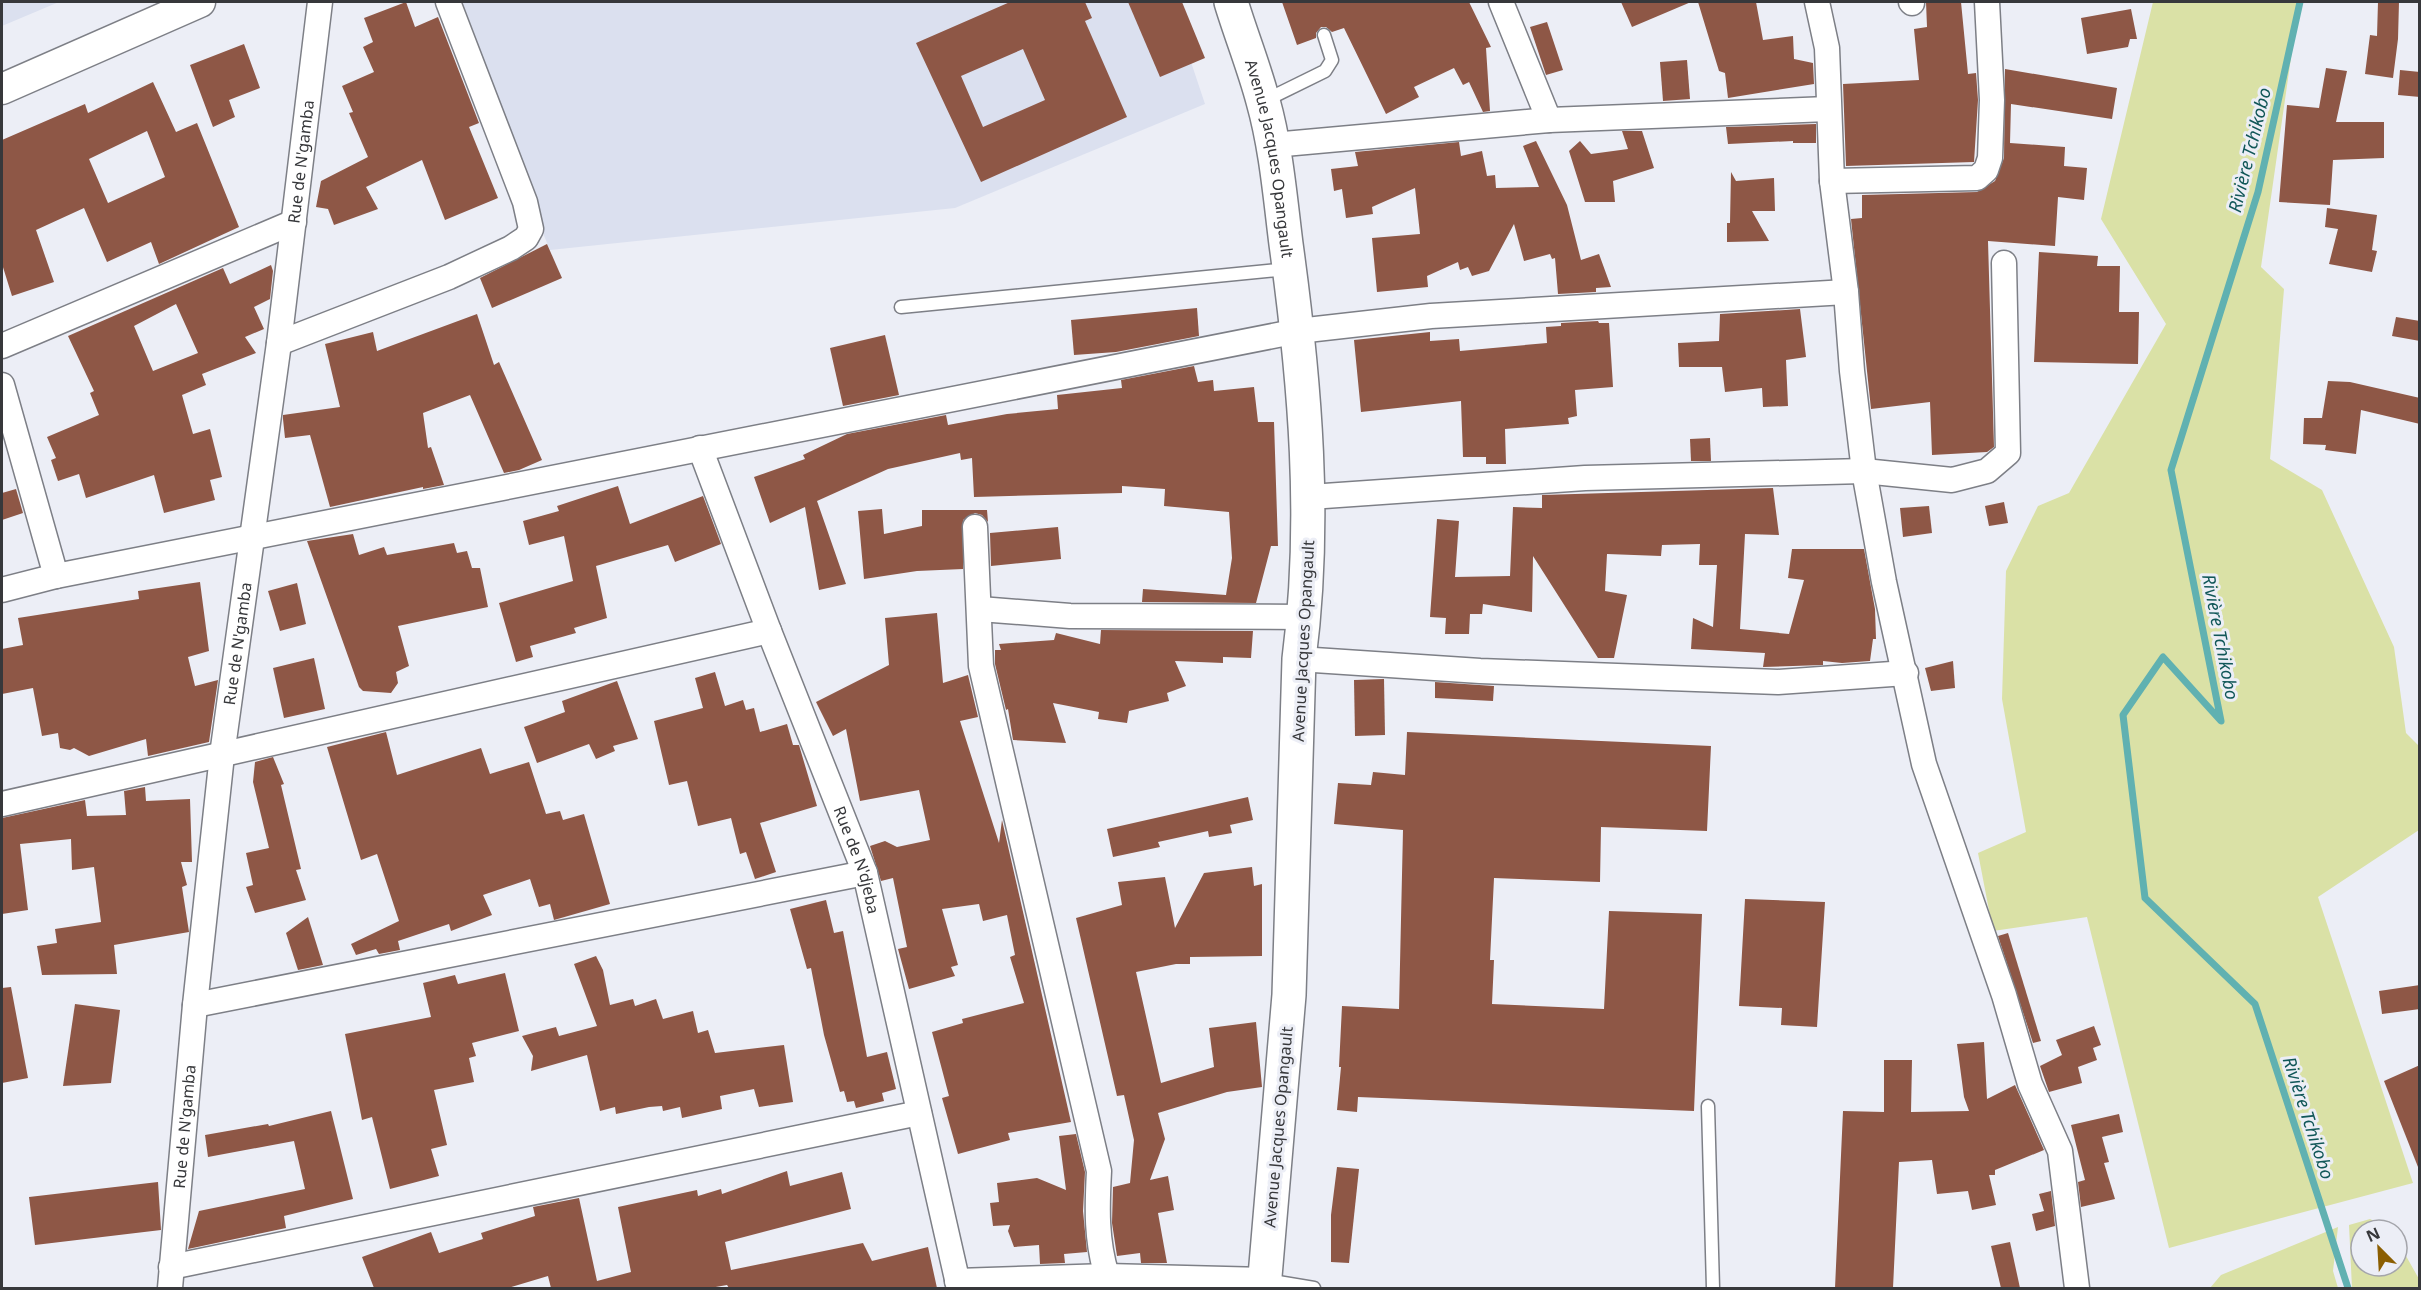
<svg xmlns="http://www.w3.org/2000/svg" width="2421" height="1290" font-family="'Noto Sans',sans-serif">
  <rect width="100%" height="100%" fill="#eceef6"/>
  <g fill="#dbe0ef">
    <polygon points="2,2 59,2 2,26"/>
    <polygon points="447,2 1171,2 1205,104 955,208 550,250"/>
  </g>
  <g fill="#dae1a6">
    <polygon points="2153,2 2299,2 2261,267 2284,289 2270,459 2322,490 2394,647 2406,733 2419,746 2419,830 2318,897 2413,1183 2169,1248 2087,917 1993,931 1978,853 2026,832 2002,699 2006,571 2038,506 2069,493 2166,324 2101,219"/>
    <polygon points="2370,1219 2392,1230 2361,1230 2361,1266 2397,1266 2397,1240 2419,1279 2419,1288 2352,1288 2349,1225"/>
    <polygon points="2338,1227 2333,1271 2338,1288 2210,1288 2221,1275"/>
  </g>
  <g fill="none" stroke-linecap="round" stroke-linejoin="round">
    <polyline stroke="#60b1b1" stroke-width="7" points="2300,2 2258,192 2171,470 2221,721 2163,657 2123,715 2145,898 2255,1004 2348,1288"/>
  </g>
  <g fill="#8e5746" fill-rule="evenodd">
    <polygon points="406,2 415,27 438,17 479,123 469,127 498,198 445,220 422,160 366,187 378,209 334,225 328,209 316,207 321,181 368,157 349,113 353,112 342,86 374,72 363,47 373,42 364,18"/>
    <path d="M1010 2H1085L1092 18 1085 21 1127 117 981 182 916 43ZM1023 49 1045 100 983 127 961 76Z"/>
    <polygon points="1128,2 1182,2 1205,58 1160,77"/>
    <polygon points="1282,2 1469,2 1491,47 1486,48 1490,111 1483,112 1469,82 1463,85 1454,68 1414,87 1419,97 1386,114 1344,28 1332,32 1326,27 1321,27 1316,33 1316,38 1297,45"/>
    <polygon points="1621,2 1691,2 1632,27"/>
    <polygon points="1698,2 1756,2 1763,40 1793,36 1794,59 1813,63 1814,84 1728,98 1725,73 1719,71"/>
    <polygon points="1926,2 1961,2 1968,74 1976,73 1978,100 1974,162 1846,166 1843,84 1919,80 1914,29 1927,27"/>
    <polygon points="2378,2 2399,2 2398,39 2393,78 2365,74 2370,35 2377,36"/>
    <polygon points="2131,9 2137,39 2130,39 2128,47 2087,54 2081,18"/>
    <polygon points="1547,22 1563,70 1546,75 1530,27"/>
    <polygon points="244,44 260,88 229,100 235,117 213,127 190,65"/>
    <polygon points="1687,60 1690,99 1663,101 1660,62"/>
    <polygon points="2326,68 2347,71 2336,122 2384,122 2384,158 2333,160 2330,205 2279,202 2287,105 2319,108"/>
    <polygon points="2005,69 2117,88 2112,119 2011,104 2010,143 2065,147 2064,166 2087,168 2084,200 2058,197 2055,246 1988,241 1994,447 1987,452 1932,455 1930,402 1871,409 1851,219 1862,218 1862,195 1977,192 1995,181 2004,158"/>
    <polygon points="2400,70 2420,72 2420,97 2398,95"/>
    <path d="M153 82 176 132 197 123 239 227 159 264 151 242 107 262 84 208 36 230 54 282 12 296 2 264V140L85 104 88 113ZM147 131 165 177 108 203 89 159Z"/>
    <polygon points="1816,124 1816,143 1793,143 1793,141 1728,144 1726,127"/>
    <polygon points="1622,131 1642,131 1654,168 1613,181 1615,202 1585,202 1569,151 1580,141 1591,154 1628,149"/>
    <polygon points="1536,141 1567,205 1581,260 1599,254 1611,287 1596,288 1596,292 1558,294 1555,258 1552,259 1550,254 1524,261 1514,224 1489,271 1472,276 1468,267 1460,270 1458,262 1427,276 1428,287 1377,292 1372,238 1420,234 1415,188 1372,207 1373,214 1346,218 1342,189 1334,191 1331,169 1358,166 1355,152 1459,142 1461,156 1482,151 1487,176 1495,175 1496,188 1539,187 1523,146"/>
    <polygon points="1731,172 1736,181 1774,178 1775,211 1752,211 1769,241 1727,242 1727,223 1730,223"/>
    <polygon points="2327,208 2377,215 2372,250 2377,251 2372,272 2329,264 2338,229 2325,227"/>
    <polygon points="547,244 562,278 492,308 480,278"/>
    <polygon points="2039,252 2098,256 2097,266 2120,266 2119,312 2139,312 2138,364 2034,362"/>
    <path d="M271 265 273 271 270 299 254 307 264 329 245 337 256 353 202 374 206 385 182 395 193 434 210 429 222 477 210 480 215 500 164 513 154 475 86 498 79 474 58 481 51 460 56 458 47 437 99 415 90 393 94 391 68 336 223 268 230 284ZM176 304 198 353 153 371 134 326Z"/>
    <polygon points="1197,308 1199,336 1116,352 1074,355 1071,320"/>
    <polygon points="1800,309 1806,357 1786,360 1788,406 1763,407 1762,388 1725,392 1722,367 1679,367 1678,343 1719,341 1720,314"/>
    <polygon points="477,314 494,365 499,362 542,460 519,470 504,473 470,395 423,413 428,448 431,447 444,485 423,489 423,487 330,507 310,435 285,438 283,419 283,415 340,407 325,344 373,332 377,351"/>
    <polygon points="2396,317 2420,321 2420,341 2392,336"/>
    <polygon points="1598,321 1599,323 1609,323 1613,387 1575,390 1577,416 1568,418 1569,424 1505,429 1506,464 1486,464 1486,457 1463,457 1461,401 1361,412 1354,340 1430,332 1430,341 1459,339 1460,351 1547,343 1546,327 1561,326 1561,323"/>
    <polygon points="885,335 899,395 843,406 830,348"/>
    <polygon points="1194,366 1198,382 1213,380 1214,391 1254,387 1258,422 1274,422 1278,546 1271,546 1256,603 1142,602 1143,589 1226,595 1232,558 1229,512 1164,506 1165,489 1122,486 1122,493 974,497 972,458 961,460 960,453 888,469 817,501 846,584 819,590 805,507 770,523 754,477 805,459 803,455 847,434 946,415 948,425 1007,414 1058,409 1057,395 1122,388 1121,380"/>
    <polygon points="2328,381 2350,382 2420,398 2420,424 2361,410 2356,454 2325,450 2326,445 2303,444 2304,418 2322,418"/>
    <polygon points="1710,438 1711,461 1691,461 1690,439"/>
    <polygon points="618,486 630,524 703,496 721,544 675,562 668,545 596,566 607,618 574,628 576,633 530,646 533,657 516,662 499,603 573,581 564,536 529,545 523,521 559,511 557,506"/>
    <polygon points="1773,488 1779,535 1745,534 1740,629 1789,634 1804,580 1788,578 1792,549 1864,549 1875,609 1876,639 1873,639 1870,661 1842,663 1823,661 1823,665 1763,667 1765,653 1691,649 1693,618 1713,627 1717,565 1699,565 1700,544 1662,545 1661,556 1607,554 1605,591 1627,595 1614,658 1598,658 1533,556 1532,612 1483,604 1482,614 1470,614 1469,634 1445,634 1446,618 1430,617 1437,519 1459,521 1455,577 1510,576 1513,507 1542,508 1542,495"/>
    <polygon points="16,489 23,513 2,520 2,493"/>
    <polygon points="2004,502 2008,523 1989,526 1985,506"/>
    <polygon points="1929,506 1932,533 1903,537 1900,508"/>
    <polygon points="882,509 884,534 922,526 922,510 987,510 988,522 982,515 975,513 963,520 963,569 917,571 864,579 858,511"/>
    <polygon points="1058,527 1061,559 991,566 990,533"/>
    <polygon points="353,534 359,555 384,547 387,555 454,543 457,553 467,551 472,568 480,568 488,607 398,626 409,666 396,672 398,683 391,693 363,691 359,687 307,541"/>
    <polygon points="200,582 209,651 188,657 195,686 218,680 209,742 148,756 146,739 89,756 74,748 70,750 60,748 58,733 42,736 33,688 2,694 2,649 23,645 18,618 139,599 138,591"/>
    <polygon points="297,583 306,624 280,631 268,591"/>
    <polygon points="937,613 943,683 968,675 978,717 960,721 999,843 1002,820 1071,1122 1008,1133 1010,1140 958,1154 942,1098 949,1096 932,1032 963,1023 962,1019 1024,1003 1010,957 1015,955 1007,915 983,921 979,904 942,909 958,965 951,967 955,976 909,989 898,949 907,947 893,878 881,881 870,846 885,841 897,847 930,840 919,790 860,801 846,729 833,736 816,702 889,665 885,618"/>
    <polygon points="1101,630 1253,631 1251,658 1223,657 1223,663 1175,661 1186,686 1167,693 1169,701 1129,711 1127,723 1098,719 1099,712 1053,703 1066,743 1013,740 1008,709 1006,710 995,664 995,650 1001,650 999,644 1054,640 1056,633 1100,644"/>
    <polygon points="314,658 325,709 284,718 273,668"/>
    <polygon points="1953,661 1955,688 1931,691 1925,668"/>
    <polygon points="715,672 725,706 743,700 746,710 754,708 760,732 787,724 793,745 799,745 817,806 760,823 776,872 755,879 746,852 740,854 731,818 698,826 687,781 669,785 654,721 703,708 695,678"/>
    <polygon points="1384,679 1385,735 1355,736 1354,680"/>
    <polygon points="617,681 638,739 613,746 615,751 596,759 589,744 537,763 524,727 565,712 562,701"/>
    <polygon points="1435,682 1494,686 1493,701 1435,698"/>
    <polygon points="386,732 397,775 481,748 490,774 529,762 546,814 560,811 563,820 584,814 610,904 554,920 550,904 539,907 530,879 483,895 492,915 451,931 449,924 398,941 400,950 379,954 376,949 356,955 351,944 399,921 377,854 361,860 327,747"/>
    <polygon points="1407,732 1711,746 1707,831 1601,827 1600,882 1494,878 1490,960 1494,960 1492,1004 1604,1009 1609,911 1702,914 1694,1111 1358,1097 1357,1112 1337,1110 1341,1067 1339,1067 1342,1006 1399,1009 1403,830 1334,824 1338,783 1371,785 1373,772 1405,775"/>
    <polygon points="273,757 284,784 281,785 301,869 296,870 306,900 255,913 246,887 253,885 246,853 269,848 253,782 255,762"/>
    <polygon points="145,787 146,801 190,799 192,862 181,862 187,885 182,887 189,932 114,945 117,974 42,975 37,946 57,943 55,929 101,922 94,867 72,870 71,839 20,844 28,910 2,914 2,818 85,800 87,816 126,815 124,791"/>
    <polygon points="1248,797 1253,820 1230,825 1232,833 1209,837 1208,831 1158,842 1160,847 1113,857 1107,829"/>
    <polygon points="1252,867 1254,886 1262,884 1262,956 1190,957 1190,964 1176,964 1136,972 1161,1083 1214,1067 1209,1028 1256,1022 1262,1087 1227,1092 1158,1113 1165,1139 1150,1180 1168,1176 1174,1210 1158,1213 1167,1263 1141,1263 1140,1253 1117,1256 1112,1223 1113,1187 1130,1183 1134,1140 1124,1095 1117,1096 1076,918 1122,905 1118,882 1165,877 1175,928 1204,873"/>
    <polygon points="1745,899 1825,902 1817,1027 1781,1025 1782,1008 1739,1006"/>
    <polygon points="826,900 834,933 843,931 867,1057 887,1052 896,1089 882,1093 884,1101 856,1108 854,1101 847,1102 844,1091 840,1092 824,1035 811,968 807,969 790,909"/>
    <polygon points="308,917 323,965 298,970 286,933"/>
    <polygon points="2008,933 2041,1041 2033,1043 1998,936"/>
    <polygon points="596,956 603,970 610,1005 633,999 635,1006 656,999 663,1019 693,1011 698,1033 708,1030 715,1053 784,1045 793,1102 759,1107 754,1089 720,1096 722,1109 682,1118 680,1107 663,1111 662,1106 649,1107 616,1114 615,1107 600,1111 587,1055 531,1071 533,1056 522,1036 556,1027 559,1036 597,1026 574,964"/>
    <polygon points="505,973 519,1031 472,1043 476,1056 469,1058 474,1082 434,1090 447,1145 431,1149 439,1176 390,1189 372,1117 362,1120 345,1034 431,1017 423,983 455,975 458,984"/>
    <polygon points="2420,985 2420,1009 2382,1014 2379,991"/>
    <polygon points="11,987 28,1078 2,1083 2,988"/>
    <polygon points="75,1004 120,1010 111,1083 63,1086"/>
    <polygon points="2094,1026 2101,1045 2093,1048 2097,1060 2078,1067 2082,1083 2049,1092 2040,1066 2062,1055 2056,1040"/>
    <polygon points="1984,1042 1987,1099 2015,1085 2044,1150 1995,1170 1995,1175 1989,1175 1996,1205 1972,1210 1968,1191 1937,1194 1932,1160 1899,1162 1893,1288 1835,1288 1843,1111 1884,1112 1884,1060 1912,1060 1911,1112 1969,1111 1964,1097 1957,1044"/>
    <polygon points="2420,1065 2420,1167 2418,1167 2384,1081"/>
    <polygon points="331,1111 353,1199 284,1216 286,1228 188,1249 199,1211 305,1189 294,1141 208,1157 205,1135 268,1124 269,1126"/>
    <polygon points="2119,1114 2123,1132 2102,1137 2109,1162 2104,1163 2115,1199 2081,1207 2078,1182 2085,1180 2071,1125"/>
    <polygon points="1076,1134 1085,1172 1083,1211 1087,1252 1064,1254 1065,1263 1040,1264 1039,1245 1014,1247 1008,1231 1010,1225 993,1226 990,1203 999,1202 997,1183 1037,1178 1066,1190 1059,1136"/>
    <polygon points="1337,1167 1359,1169 1349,1263 1331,1262 1331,1215"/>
    <polygon points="787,1171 790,1186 842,1172 851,1209 725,1242 731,1270 863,1243 872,1261 928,1247 937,1288 729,1288 727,1285 710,1288 551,1288 548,1276 508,1288 374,1288 362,1257 431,1232 439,1253 483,1239 481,1233 535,1216 533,1207 579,1198 597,1281 631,1272 618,1207 697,1190 698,1196 721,1189 722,1194"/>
    <polygon points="158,1182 161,1230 35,1245 29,1197"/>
    <polygon points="2051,1191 2055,1226 2036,1231 2032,1214 2044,1211 2039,1194"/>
    <polygon points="2010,1242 2020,1288 2001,1288 1991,1246"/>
  </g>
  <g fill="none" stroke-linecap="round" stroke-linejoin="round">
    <defs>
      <g id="service">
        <polyline points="1264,101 1325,71 1332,60 1324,35"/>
        <polyline points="901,307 1288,269"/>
        <polyline points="1708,1106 1713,1288"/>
        <polyline points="1266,1280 1314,1288"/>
      </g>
      <g id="minor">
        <polyline points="1501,2 1549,120"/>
        <polyline points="1817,2 1827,48 1832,181 1846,292 1852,371 1864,471 1884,582 1924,764 2004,995 2030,1084 2060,1151 2077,1288"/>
        <polyline points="1911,2 1912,3"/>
        <polyline points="1273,145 1549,120 1828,109"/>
        <polyline points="1832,181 1977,178 1986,170 1990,158 1992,100 1987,2"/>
        <polyline points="279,343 449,277 511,248 526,238 531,229 525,202 448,2"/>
        <polyline points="2,346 294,222"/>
        <polyline points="2,385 56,576"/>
        <path id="s1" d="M700 448 769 631 865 873 959 1288"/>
        <polyline points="1310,497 1585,478 1864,471 1952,480 1987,471 2008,453 2004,263"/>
        <path d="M975 527 981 666 1099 1171C1097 1208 1096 1240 1107 1276"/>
        <polyline points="2,590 56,576 1298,331 1431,316 1846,292"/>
        <polyline points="980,609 1070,616 1305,617"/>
        <polyline points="1299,659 1480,671 1778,682 1906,673"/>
        <polyline points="2,804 769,631"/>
        <polyline points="195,1005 865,873"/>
        <polyline points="171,1267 919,1113"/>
        <polyline points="957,1281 1107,1276 1265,1280"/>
        <path id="s2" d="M170 1288 195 1005 222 755 279 343 320 2"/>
      </g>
      <polyline id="tertiary" points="2,89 200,2"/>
      <g id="trunk">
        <path id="s3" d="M1231 2C1241 35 1254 67 1263 101 1276 147 1280 196 1286 244 1305 382 1317 521 1299 659L1289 995 1264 1288"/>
      </g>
    </defs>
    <use href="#service" stroke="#7d7f86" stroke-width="15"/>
    <use href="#minor" stroke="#7d7f86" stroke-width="27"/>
    <use href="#tertiary" stroke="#7d7f86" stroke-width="33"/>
    <use href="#trunk" stroke="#7d7f86" stroke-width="36"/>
    <use href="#service" stroke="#fff" stroke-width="12"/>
    <use href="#minor" stroke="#fff" stroke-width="24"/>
    <use href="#tertiary" stroke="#fff" stroke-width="30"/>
    <use href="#trunk" stroke="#fff" stroke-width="33"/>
  </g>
  <g text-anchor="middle" stroke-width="6" stroke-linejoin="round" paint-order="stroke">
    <g font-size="16" fill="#37383b" stroke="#eceef6">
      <text dy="6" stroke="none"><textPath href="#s3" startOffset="162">Avenue Jacques Opangault</textPath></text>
      <text dy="6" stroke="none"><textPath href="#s2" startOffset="1134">Rue de N'gamba</textPath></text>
      <text transform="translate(1303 641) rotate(-87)" y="6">Avenue Jacques Opangault</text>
      <text dy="6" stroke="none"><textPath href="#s2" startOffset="648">Rue de N'gamba</textPath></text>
      <text dy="6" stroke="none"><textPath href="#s1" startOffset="441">Rue de N'djeba</textPath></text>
      <text dy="6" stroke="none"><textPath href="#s2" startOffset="162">Rue de N'gamba</textPath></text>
      <text transform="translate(1278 1127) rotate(-85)" y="6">Avenue Jacques Opangault</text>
    </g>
    <g font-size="18" font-style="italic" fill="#115758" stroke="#eceef6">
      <text transform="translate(2250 150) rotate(-76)" y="6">Rivière Tchikobo</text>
      <text transform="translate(2220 637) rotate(79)" y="6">Rivière Tchikobo</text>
      <text transform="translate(2308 1118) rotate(72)" y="6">Rivière Tchikobo</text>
    </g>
  </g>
  <rect width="2421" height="1290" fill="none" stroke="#37383b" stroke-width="6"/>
  <g transform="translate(2379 1248) rotate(336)"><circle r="28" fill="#eceef6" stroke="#a4a5ab" stroke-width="1.5"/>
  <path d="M0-4.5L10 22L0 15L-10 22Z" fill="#8b5e01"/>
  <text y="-9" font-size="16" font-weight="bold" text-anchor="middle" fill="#37383b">N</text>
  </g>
</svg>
